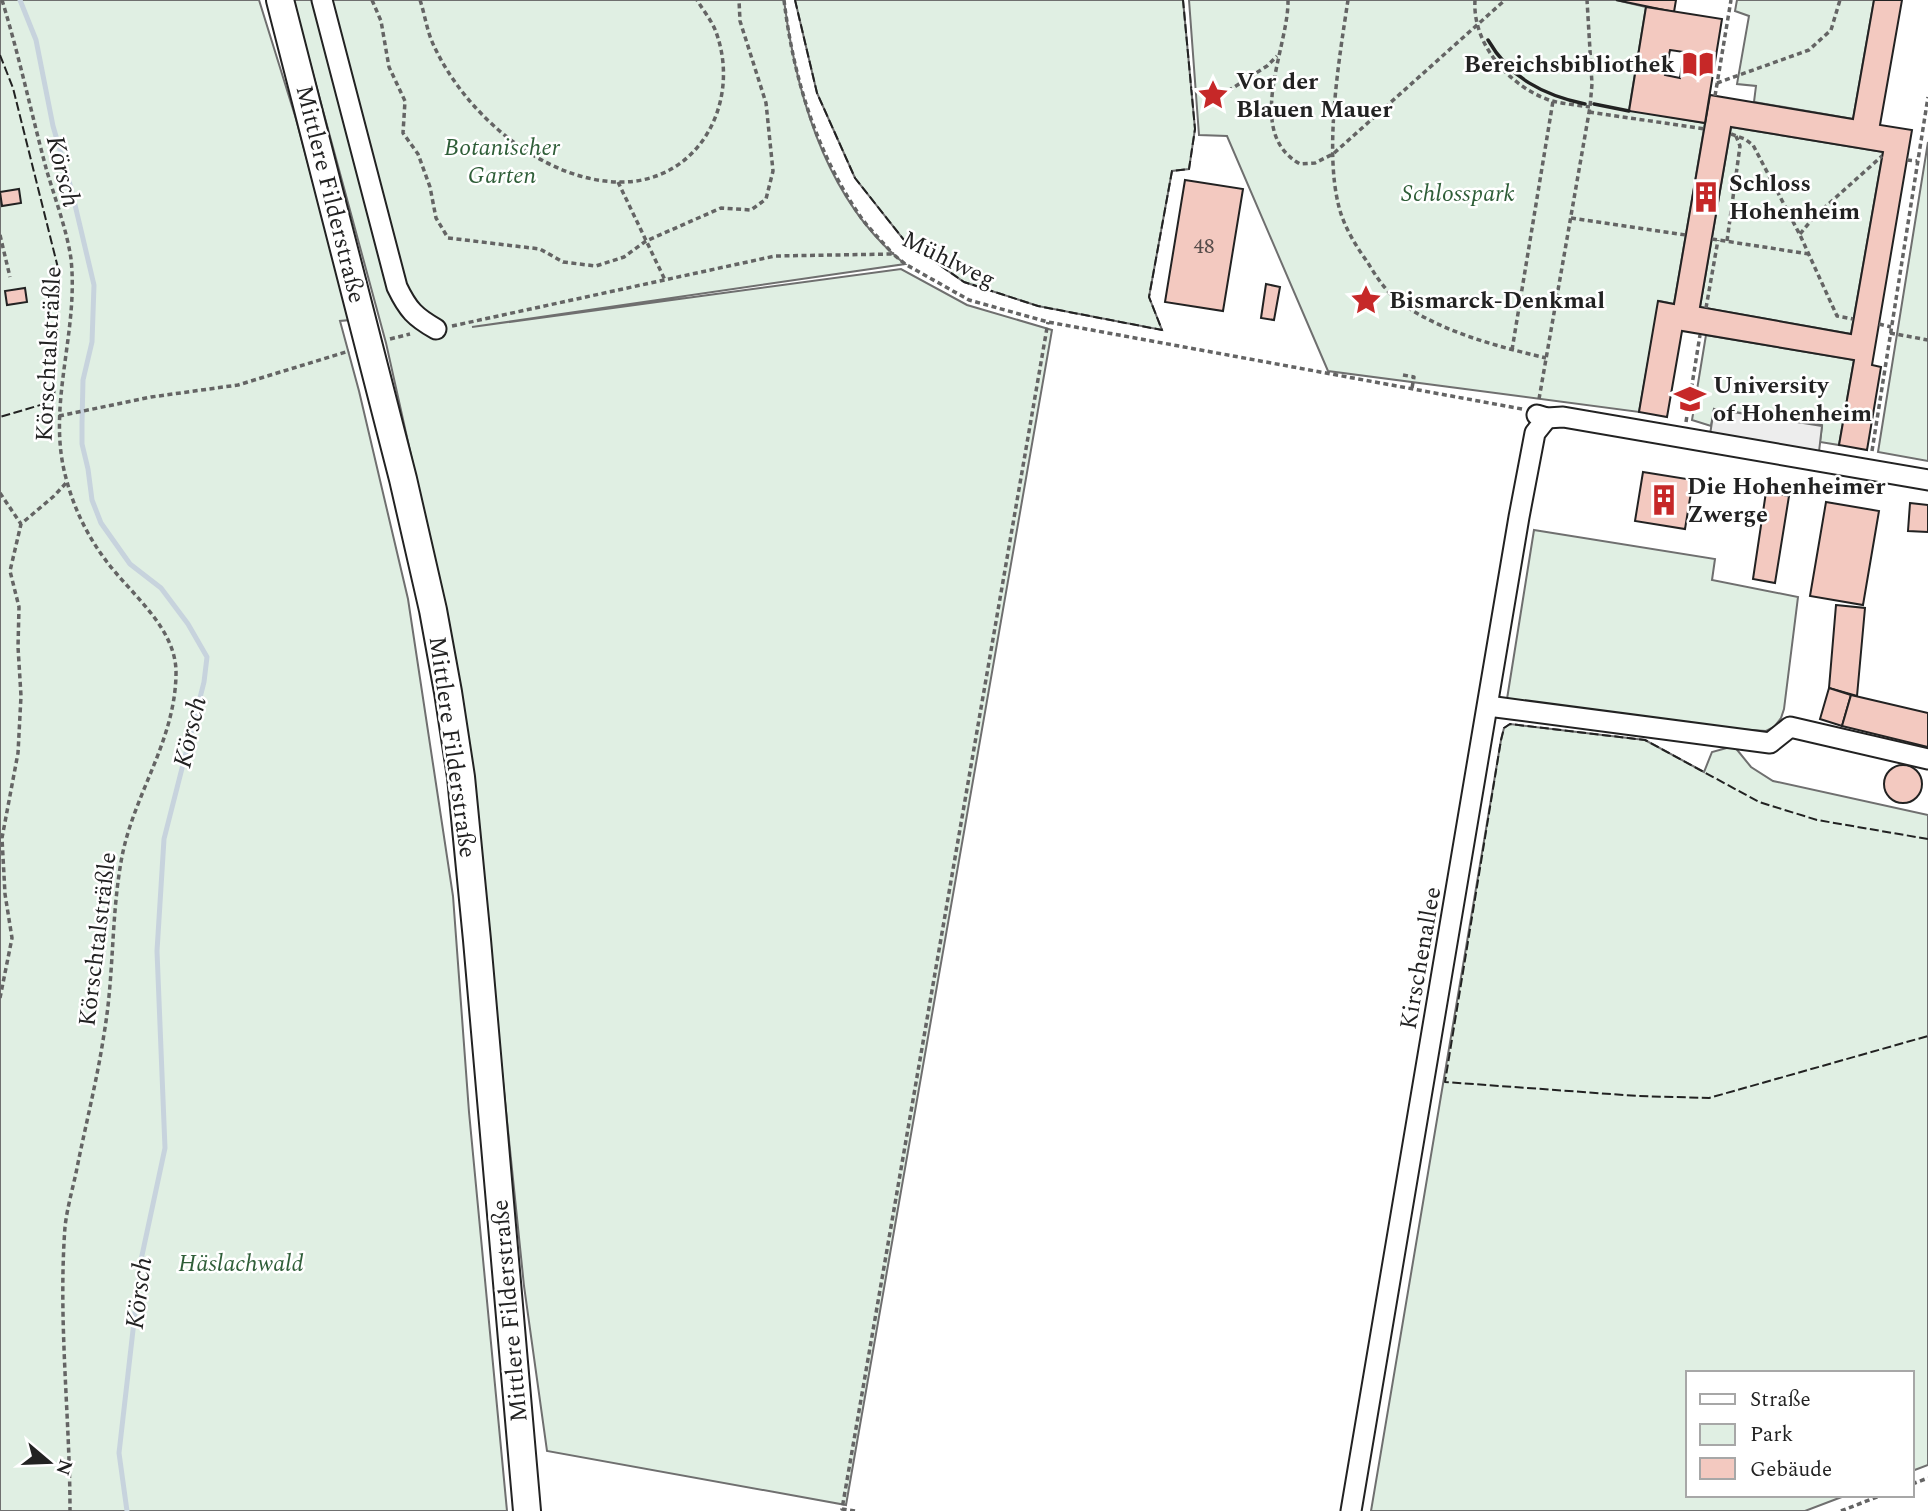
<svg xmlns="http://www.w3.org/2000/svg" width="1928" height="1511" font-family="Spectral,serif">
  <rect width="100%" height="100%" fill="#fff"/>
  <g fill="#e0efe3" stroke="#6f6f6f" stroke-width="2">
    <polygon points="0,0 259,0 296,119 350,320 340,321 359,391 408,599 453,896 469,1112 507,1511 0,1511"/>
    <path d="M293 0H784C796 94 827 202 905 264L472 327 901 269 967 305 1052 330 846 1505 547 1451 524 1286 472 780 437 572 386 343Z"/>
    <polygon points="795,0 1183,0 1195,129 1189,169 1172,171 1149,297 1162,330 1038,306 964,282 904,240 855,178 817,93"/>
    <polygon points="1189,0 1616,0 1646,7 1629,110 1705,123 1674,304 1659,301 1639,412 1328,371 1227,136 1199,135"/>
    <polygon points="1737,0 1874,0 1853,119 1754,102 1756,86 1737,84 1749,16 1735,11"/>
    <polygon points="1731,127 1883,152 1851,334 1700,307"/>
    <polygon points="1928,142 1928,461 1878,452"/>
    <polygon points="1706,335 1854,360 1839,445 1820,442 1822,425 1714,409 1711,426 1692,420"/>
    <polygon points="1534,530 1715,559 1712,580 1798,597 1784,709 1781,718 1774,727 1766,731 1721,728 1507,699"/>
    <polygon points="1510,724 1645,740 1704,772 1712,752 1734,746 1751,767 1773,781 1928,815 1928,1465 1912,1471 1912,1373 1688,1373 1688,1495 1847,1495 1805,1511 1371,1511 1501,740 1504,728"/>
  </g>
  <polygon fill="#ededed" stroke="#6f6f6f" stroke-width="2" points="1714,409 1822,426 1818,460 1709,441"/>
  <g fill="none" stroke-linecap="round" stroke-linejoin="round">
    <polyline stroke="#c7d3dd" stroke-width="5" points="20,0 36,40 53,126 71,188 94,285 92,342 83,380 82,423 82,444 88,469 92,500 101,523 130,564 161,588 188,624 207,657 204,682 164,839 157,951 165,1148 141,1260 119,1453 127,1511"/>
  </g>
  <g fill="#f3c9c0" stroke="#222" stroke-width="2" fill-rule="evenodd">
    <polygon points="1616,0 1676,0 1674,12"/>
    <path d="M1874 0H1902L1880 125 1912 130 1872 365 1881 367 1867 450 1839 445 1854 360 1682 331 1667 417 1639 412 1658 301 1674 304 1710 95 1853 119ZM1731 127 1883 152 1851 334 1700 307Z"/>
    <path d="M1646 7 1722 19 1705 123 1629 111ZM1670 50 1684 52 1680 78 1665 75Z"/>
    <polygon points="1185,180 1243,189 1223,311 1165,302"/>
    <polygon points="19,189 21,203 2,206 0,192"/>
    <polygon points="1266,284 1280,287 1274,320 1261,318"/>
    <polygon points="25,288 27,302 7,305 5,291"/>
    <polygon points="1643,472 1693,480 1685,529 1635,521"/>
    <polygon points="1766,492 1789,496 1775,583 1753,579"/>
    <polygon points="1826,502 1879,511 1863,605 1810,596"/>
    <polygon points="1910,503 1928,505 1928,532 1908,531"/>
    <polygon points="1836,605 1865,608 1857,696 1829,688"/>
    <polygon points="1829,688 1851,695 1842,726 1820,719"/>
    <polygon points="1851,695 1928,713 1928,747 1842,726"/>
    <circle cx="1903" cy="784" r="19"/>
  </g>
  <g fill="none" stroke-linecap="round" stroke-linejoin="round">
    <defs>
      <g id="minor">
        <path d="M322 0 397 287C408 310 415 317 436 329"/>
        <polyline points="1537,415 1547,418 1563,417 1928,480"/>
        <polyline points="1488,706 1770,743 1790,727 1928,759"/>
        <polyline points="1351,1511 1519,517 1535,433 1547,418"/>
      </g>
      <polyline id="major" points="280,0 403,479 433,610 448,692 461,777 477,940 527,1511"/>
    </defs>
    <use href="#minor" stroke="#222" stroke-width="23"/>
    <use href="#major" stroke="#222" stroke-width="30"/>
    <g stroke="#646464" stroke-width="3.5" stroke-dasharray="5 3.5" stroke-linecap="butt">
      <path d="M2 0C19 55 31 112 46 168 54 196 67 230 71 259 79 333 46 406 66 478 74 509 88 537 107 562 132 595 177 629 176 674 175 743 132 796 121 862 111 919 114 977 104 1034 97 1081 85 1127 76 1173 72 1191 67 1209 65 1227 58 1322 70 1417 70 1511"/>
      <polyline points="372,0 381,21 389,67 405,101 403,133 418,154 430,187 436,218 448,238 540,249 563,262 596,266 624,257 646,241 721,208 751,210 766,199 773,171 766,103 740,21 739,0"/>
      <path d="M420 0C425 15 427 32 434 46 465 113 541 180 618 182 698 184 742 103 716 32 712 21 703 10 697 0"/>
      <path d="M784 0C793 75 815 149 858 213 867 227 881 240 893 254"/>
      <path d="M1288 0C1289 47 1243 132 1300 164L1315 163 1333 154 1505 0"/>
      <path d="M1348 0C1339 59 1324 150 1339 207 1344 227 1356 246 1368 263 1377 278 1387 293 1402 304 1445 333 1496 346 1546 358"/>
      <path d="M1475 0C1472 45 1511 88 1552 101 1564 104 1577 105 1590 107"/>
      <polyline points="1717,83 1809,50 1831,30 1840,0"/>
      <polyline points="1228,91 1267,66 1277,56"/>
      <polyline points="1715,96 1731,0"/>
      <polyline points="1589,112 1705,129"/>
      <polyline points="1731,134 1745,139 1753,145 1800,235 1837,316 1853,319"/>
      <polyline points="1907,160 1917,161"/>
      <polyline points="618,182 665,280"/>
      <polyline points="1571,218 1686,235"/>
      <polyline points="1800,234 1814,217 1882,156"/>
      <polyline points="0,235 10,277"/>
      <polyline points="1712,239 1809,254"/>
      <polyline points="1727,241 1740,146 1736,136"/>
      <polyline points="1706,308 1718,240"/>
      <polyline points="1879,324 1891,327"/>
      <polyline points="452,326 775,256 893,254 905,264 969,300 1048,322 1522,409"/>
      <polyline points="1890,333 1928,340"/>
      <polyline points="390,339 410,334"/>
      <polyline points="1512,350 1553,101"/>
      <polyline points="1403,375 1414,377 1412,388"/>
      <polyline points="1539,399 1590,107 1592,84 1587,0"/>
      <polyline points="59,416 151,397 238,385 349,351"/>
      <polyline points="1686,422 1700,335"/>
      <polyline points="1872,451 1928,97"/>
      <polyline points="0,493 21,524"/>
      <polyline points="0,998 12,938 5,894 2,838 18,753 21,696 18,647 19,607 10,571 21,524 54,496 67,482"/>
      <polyline points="1912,1484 1928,1478"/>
      <polyline points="855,1511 842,1509 1048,322"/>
      <polyline points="1841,1511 1882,1495"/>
    </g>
    <use href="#minor" stroke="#fff" stroke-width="19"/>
    <use href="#major" stroke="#fff" stroke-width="26"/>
    <g stroke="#222" stroke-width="2" stroke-dasharray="9 3.5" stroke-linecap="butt">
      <polyline points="795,0 817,93 855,178 904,240 964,282 1038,306 1162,330 1149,297 1172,171 1189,169 1195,129 1183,0"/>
      <polyline points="0,55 13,88 59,272 54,401 0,417"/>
      <polyline points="1928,839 1817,820 1759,802 1645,740 1510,724 1504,728 1501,740 1445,1082 1638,1096 1709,1098 1928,1036"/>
    </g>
    <g stroke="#222" stroke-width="3.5">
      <path d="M1488 40C1510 78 1543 95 1585 104"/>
      <polyline points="1594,104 1629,111"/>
    </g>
  </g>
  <defs>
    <symbol id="library-bare" viewBox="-9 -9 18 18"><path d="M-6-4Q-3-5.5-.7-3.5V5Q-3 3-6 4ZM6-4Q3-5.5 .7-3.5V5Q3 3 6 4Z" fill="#c62828" stroke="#fff" stroke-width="2.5" paint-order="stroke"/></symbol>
    <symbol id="sight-bare" viewBox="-9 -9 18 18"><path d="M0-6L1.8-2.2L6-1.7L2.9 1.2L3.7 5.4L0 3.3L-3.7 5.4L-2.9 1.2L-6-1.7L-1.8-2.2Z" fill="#c62828" stroke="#fff" stroke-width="2.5" paint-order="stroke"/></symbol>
    <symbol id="building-bare" viewBox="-9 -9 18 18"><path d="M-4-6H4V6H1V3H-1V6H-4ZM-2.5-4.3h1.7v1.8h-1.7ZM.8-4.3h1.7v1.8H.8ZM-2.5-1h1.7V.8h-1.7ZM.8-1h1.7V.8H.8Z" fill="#c62828" stroke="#fff" stroke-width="2.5" paint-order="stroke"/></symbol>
    <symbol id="university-bare" viewBox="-9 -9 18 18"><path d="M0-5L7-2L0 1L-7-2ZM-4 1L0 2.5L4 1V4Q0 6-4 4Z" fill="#c62828" stroke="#fff" stroke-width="2.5" paint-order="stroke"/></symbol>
  </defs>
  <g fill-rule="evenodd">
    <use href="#library-bare" x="1676" y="42" width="44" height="44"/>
    <use href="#sight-bare" x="1191" y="73" width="44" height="44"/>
    <use href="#building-bare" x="1684" y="175" width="44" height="44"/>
    <use href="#sight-bare" x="1344" y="278" width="44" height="44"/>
    <use href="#university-bare" x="1668" y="377" width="44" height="44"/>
    <use href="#building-bare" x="1642" y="478" width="44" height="44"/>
  </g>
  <g text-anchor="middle" stroke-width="5" stroke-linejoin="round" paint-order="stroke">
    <g font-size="21" fill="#564c4a">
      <text x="1204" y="253">48</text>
    </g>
    <g font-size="24" font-weight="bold" fill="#222" stroke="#fff" text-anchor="start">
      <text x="1675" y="72" text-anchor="end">Bereichsbibliothek</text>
      <text x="1236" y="89">Vor der<tspan x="1236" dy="28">Blauen Mauer</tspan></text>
      <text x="1729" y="191">Schloss<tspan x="1729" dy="28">Hohenheim</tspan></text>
      <text x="1389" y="308">Bismarck-Denkmal</text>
      <text x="1713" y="393">University<tspan x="1713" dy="28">of Hohenheim</tspan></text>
      <text x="1687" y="494">Die Hohenheimer<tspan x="1687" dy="28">Zwerge</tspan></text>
    </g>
    <g font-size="24" font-style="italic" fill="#2f5e38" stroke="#fff">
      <text x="502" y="155">Botanischer<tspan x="502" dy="28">Garten</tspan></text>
      <text x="1458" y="201">Schlosspark</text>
      <text x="241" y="1271">Häslachwald</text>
    </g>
    <g font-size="24" fill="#222" stroke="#fff">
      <text transform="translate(331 194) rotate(76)" y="8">Mittlere Filderstraße</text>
      <text transform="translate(949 259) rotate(26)" y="8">Mühlweg</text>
      <text transform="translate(48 354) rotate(-87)" y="8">Körschtalsträßle</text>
      <text transform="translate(453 747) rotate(82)" y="8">Mittlere Filderstraße</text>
      <text transform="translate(97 939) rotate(-83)" y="8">Körschtalsträßle</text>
      <text transform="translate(1420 958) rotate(-80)" y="8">Kirschenallee</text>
      <text transform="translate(509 1311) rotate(-95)" y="8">Mittlere Filderstraße</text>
    </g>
    <g font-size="26" font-style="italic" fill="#222" stroke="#fff">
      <text transform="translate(64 171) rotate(76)" y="9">Körsch</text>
      <text transform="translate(189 732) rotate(-77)" y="9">Körsch</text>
      <text transform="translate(138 1293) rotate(-83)" y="9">Körsch</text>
    </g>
  </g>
  <rect x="1686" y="1371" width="228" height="126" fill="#ffffff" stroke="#a7a7a7" stroke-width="2"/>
  <rect x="1700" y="1394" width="35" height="10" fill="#ffffff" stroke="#a7a7a7" stroke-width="2"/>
  <text x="1750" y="1406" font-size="21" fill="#222222">Straße</text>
  <rect x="1700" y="1424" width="35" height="21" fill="#e0efe3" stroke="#a7a7a7" stroke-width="2"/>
  <text x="1750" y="1441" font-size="21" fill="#222222">Park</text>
  <rect x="1700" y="1458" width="35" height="21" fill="#f3c9c0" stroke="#a7a7a7" stroke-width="2"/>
  <text x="1750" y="1476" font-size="21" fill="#222222">Gebäude</text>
  <g transform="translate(49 1462) rotate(109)" stroke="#ffffff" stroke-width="5" paint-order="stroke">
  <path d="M0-5L12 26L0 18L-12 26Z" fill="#222222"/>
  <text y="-10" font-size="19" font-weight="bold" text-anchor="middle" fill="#222222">N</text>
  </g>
</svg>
